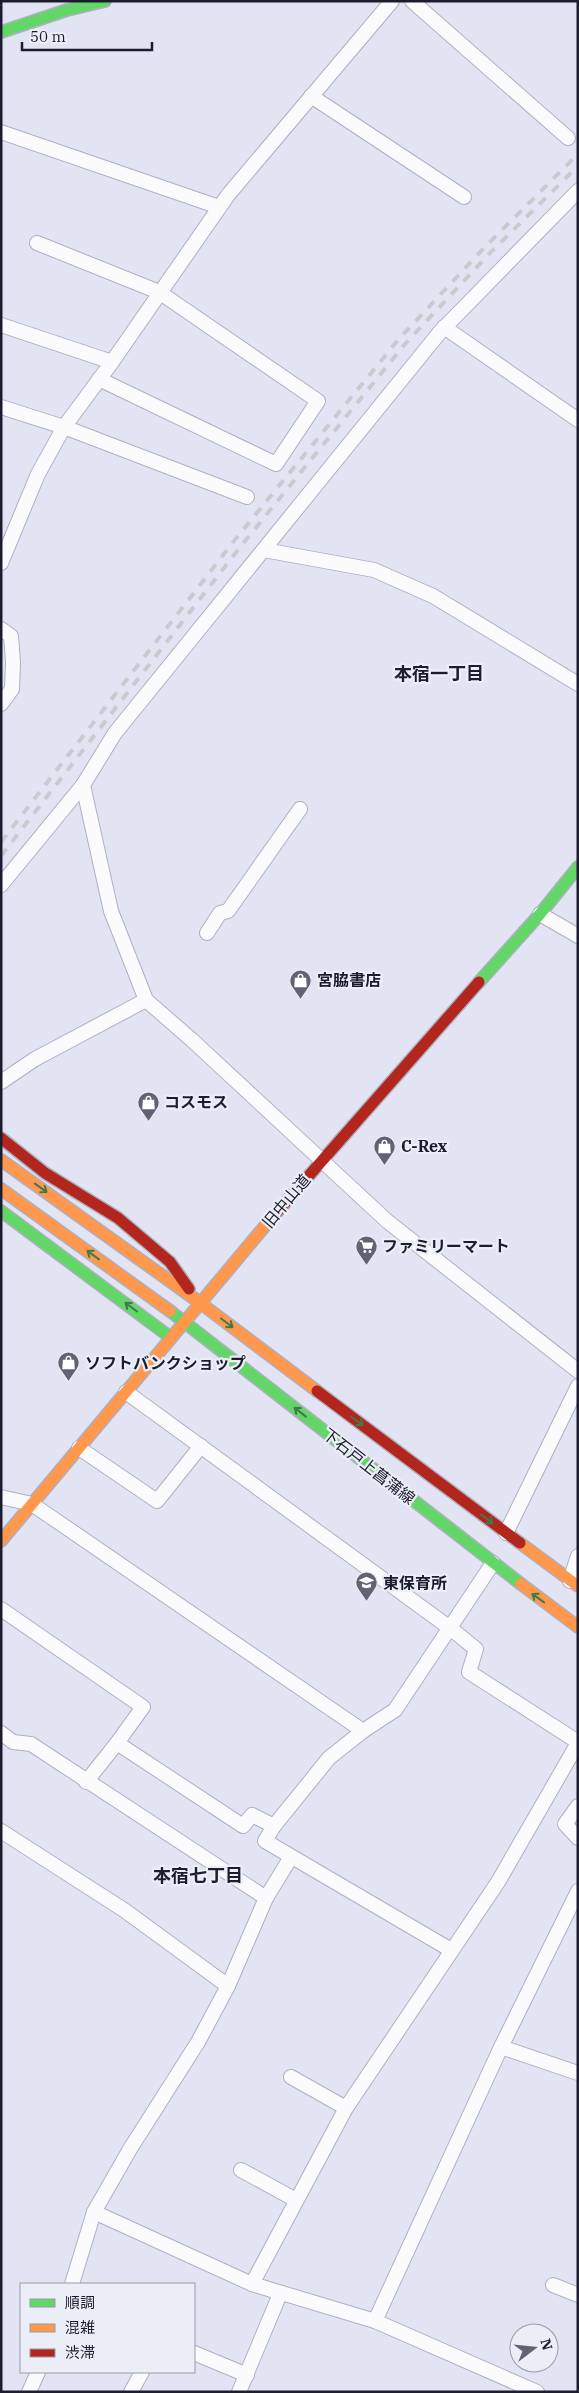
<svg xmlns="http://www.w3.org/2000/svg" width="579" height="2393" font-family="'IBM Plex Serif','Noto Sans JP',serif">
  <rect width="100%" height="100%" fill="#e2e4f4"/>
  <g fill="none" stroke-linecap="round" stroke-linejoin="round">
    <defs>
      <g id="street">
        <polyline points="412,1 568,138"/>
        <polyline points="311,96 464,197"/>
        <polyline points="1,132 219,207"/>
        <polyline points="37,243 159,292 318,401 276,464 99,379"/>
        <polyline points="1,325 112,362"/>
        <polyline points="444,327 578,420"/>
        <polyline points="1,407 64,427 247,497"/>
        <polyline points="264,550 374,570 433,596 578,684"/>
        <polyline points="1,563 38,474 64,427 112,362 228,195 392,1"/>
        <polyline points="1,629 11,636 13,662 12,689 1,704"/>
        <polyline points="83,785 111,911 146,1000 193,1041 387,1221 578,1371"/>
        <polyline points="1,885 83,785 115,733 440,332 578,191"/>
        <polyline points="540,914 578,936"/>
        <polyline points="207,933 220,913 228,911 300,809"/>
        <polyline points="1,1082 35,1059 146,1000"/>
        <polyline points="126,1392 450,1628 476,1649 469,1672 578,1742"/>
        <polyline points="79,1448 157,1501 201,1446"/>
        <polyline points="1,1497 32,1504 363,1731 395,1710 493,1563"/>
        <polyline points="506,1533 578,1386"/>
        <polyline points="570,1581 578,1556"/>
        <polyline points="1,1609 143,1707 117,1743 243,1826 252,1815 274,1826 265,1841 451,1950"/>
        <polyline points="1,1733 13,1742 31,1744 266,1898 291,1857"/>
        <polyline points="86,1782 117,1743"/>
        <polyline points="578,1806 565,1824 578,1838"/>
        <polyline points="274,1826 329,1758 363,1731"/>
        <polyline points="1,1831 124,1910 228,1986 198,2042 130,2149 94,2212 72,2284"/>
        <polyline points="228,1986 266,1898"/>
        <polyline points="501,2047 578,2073"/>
        <polyline points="291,2077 346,2108"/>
        <polyline points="241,2170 296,2200"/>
        <polyline points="94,2212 252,2284 375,2321 537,2392"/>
        <polyline points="252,2284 346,2108 498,1882 578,1743"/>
        <polyline points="553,2285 578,2295"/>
        <polyline points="375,2321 501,2047 578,1891"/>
        <polyline points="194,2353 247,2375"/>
        <polyline points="29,2392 38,2372"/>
        <polyline points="131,2392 142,2372"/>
        <polyline points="239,2392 280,2294"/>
      </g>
      <g id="fast">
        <polyline points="1,32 67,10 105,1"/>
        <polyline points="479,982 540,914 578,867"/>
        <polyline points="1,1211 170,1337"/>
        <polyline points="170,1311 521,1584"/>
      </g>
      <g id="slow">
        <polyline points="1,1160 199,1302 317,1391"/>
        <polyline points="1,1189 170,1311"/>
        <polyline points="1,1541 270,1220"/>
        <polyline points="520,1543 578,1586"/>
        <polyline points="521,1584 578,1627"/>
      </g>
      <g id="jam">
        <polyline points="1,1138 45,1173 118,1218 170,1262 189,1289"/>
        <polyline points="270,1220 479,982"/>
        <polyline points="317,1391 520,1543"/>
      </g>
    </defs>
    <use href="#street" stroke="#aeb0c0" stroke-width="16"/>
    <use href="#fast" stroke="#aeb0c0" stroke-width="14"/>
    <use href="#slow" stroke="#aeb0c0" stroke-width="14"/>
    <use href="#jam" stroke="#aeb0c0" stroke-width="14"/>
    <use href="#street" stroke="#fbfbfd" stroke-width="14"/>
    <use href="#fast" stroke="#63d668" stroke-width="11"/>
    <use href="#slow" stroke="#ff974d" stroke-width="11"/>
    <use href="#jam" stroke="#b3261e" stroke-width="11"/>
    <g stroke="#c8cacf" stroke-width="4" stroke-dasharray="9 9" stroke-linecap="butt">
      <polyline points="1,842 234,541 398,340 483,249 578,154"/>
      <polyline points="1,856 241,546 405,344 489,254 578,166"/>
    </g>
  </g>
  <defs><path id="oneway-shaft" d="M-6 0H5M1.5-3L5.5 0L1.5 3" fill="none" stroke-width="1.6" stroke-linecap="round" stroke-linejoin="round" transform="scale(1.25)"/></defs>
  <g stroke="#3f7a4b">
    <use href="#oneway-shaft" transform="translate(41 1188) rotate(36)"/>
    <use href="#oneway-shaft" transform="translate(93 1255) rotate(-144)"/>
    <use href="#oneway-shaft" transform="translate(131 1307) rotate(-143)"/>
    <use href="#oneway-shaft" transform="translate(227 1323) rotate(37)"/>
    <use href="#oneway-shaft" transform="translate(300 1412) rotate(-142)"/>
    <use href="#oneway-shaft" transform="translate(357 1421) rotate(37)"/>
    <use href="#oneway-shaft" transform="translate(487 1519) rotate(37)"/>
    <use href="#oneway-shaft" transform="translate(538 1598) rotate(-144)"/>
  </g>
  <defs>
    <symbol id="shop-pin" viewBox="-11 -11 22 30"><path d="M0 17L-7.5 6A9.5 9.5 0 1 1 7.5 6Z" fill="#616373" stroke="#ebedf7"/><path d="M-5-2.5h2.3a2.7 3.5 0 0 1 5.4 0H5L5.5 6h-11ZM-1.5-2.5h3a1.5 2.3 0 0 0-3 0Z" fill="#fff"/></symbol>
    <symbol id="supermarket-pin" viewBox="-11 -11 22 30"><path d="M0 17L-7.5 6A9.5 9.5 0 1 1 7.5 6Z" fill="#616373" stroke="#ebedf7"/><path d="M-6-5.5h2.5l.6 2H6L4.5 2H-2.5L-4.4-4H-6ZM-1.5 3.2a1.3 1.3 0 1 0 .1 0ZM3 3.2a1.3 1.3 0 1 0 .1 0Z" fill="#fff"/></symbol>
    <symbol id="school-pin" viewBox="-11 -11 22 30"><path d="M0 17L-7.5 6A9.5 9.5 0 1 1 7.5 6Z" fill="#616373" stroke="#ebedf7"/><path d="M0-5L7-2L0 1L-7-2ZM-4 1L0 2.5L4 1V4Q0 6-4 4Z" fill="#fff"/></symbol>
  </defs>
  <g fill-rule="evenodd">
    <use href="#shop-pin" x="288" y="968" width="25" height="34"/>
    <use href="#shop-pin" x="136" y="1090" width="25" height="34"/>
    <use href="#shop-pin" x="372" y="1134" width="25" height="34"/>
    <use href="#supermarket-pin" x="354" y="1234" width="25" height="34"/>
    <use href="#shop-pin" x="56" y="1350" width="25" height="34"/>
    <use href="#school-pin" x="354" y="1570" width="25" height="34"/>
  </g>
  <g text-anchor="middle" stroke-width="4.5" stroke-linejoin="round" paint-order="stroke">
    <g font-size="16" font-weight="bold" fill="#1b1d2e" stroke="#ebedf7" text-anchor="start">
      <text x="317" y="986">宮脇書店</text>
      <text x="164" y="1108">コスモス</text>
      <text x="401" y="1152">C-Rex</text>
      <text x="382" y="1252">ファミリーマート</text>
      <text x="85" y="1369">ソフトバンクショップ</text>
      <text x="383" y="1589">東保育所</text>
    </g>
    <g font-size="16" fill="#1b1d2e" stroke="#ebedf7">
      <text transform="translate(286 1201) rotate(-50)" y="6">旧中山道</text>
      <text transform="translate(369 1466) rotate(38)" y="6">下石戸上菖蒲線</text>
    </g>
    <g font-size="18" font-weight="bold" fill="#1b1d2e" stroke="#ebedf7">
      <text x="439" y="680">本宿一丁目</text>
      <text x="198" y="1882">本宿七丁目</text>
    </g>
  </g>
  <rect width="579" height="2393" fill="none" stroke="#1b1d2e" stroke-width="5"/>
  <rect x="20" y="2283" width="175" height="90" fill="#ebedf7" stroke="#989aa7"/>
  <rect x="30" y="2299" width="25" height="8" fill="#63d668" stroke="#989aa7"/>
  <text x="65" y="2308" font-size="15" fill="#1b1d2e">順調</text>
  <rect x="30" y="2324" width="25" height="8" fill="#ff974d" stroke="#989aa7"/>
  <text x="65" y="2333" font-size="15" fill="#1b1d2e">混雑</text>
  <rect x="30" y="2349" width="25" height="8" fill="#b3261e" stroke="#989aa7"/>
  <text x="65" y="2358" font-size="15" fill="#1b1d2e">渋滞</text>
  <g transform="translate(534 2348) rotate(74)"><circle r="24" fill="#ebedf7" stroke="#989aa7"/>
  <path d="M0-4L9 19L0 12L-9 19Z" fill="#616373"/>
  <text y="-8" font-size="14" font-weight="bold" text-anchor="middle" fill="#1b1d2e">N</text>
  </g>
  <path d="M22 42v8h130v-8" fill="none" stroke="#1b1d2e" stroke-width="2.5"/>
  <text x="30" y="42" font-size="15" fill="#1b1d2e" stroke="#ebedf7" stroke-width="4" paint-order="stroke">50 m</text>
</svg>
